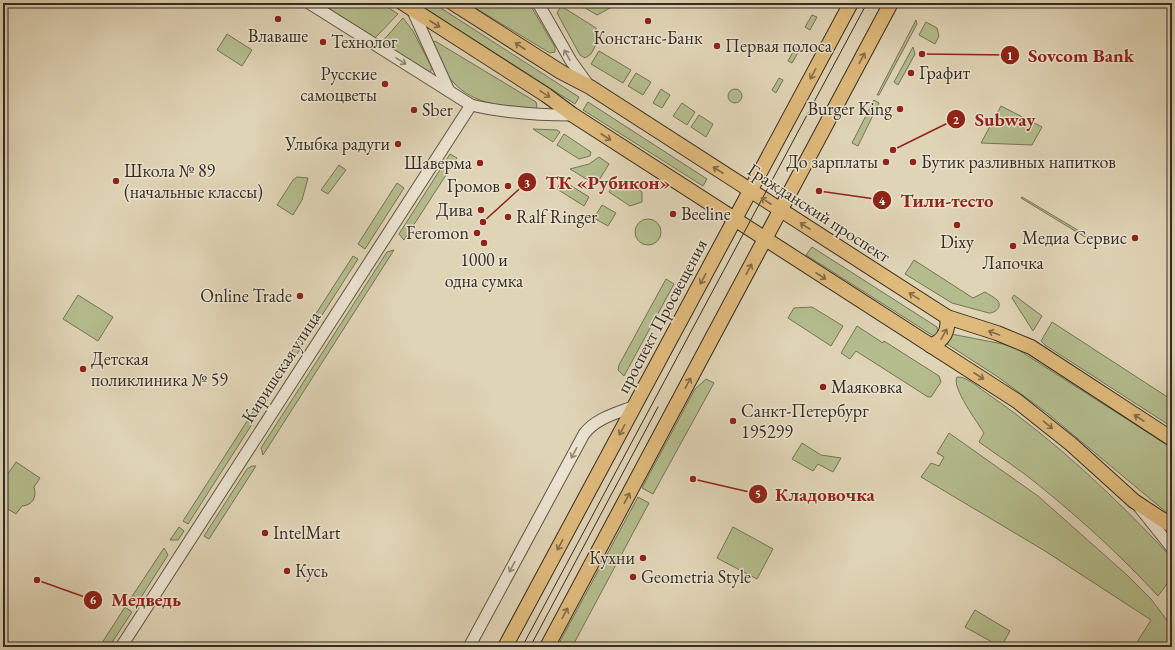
<svg xmlns="http://www.w3.org/2000/svg" width="1175" height="650" font-family="'EB Garamond',serif">
  <rect width="100%" height="100%" fill="#e0d4b6"/>
  <filter id="stains"><feTurbulence type="fractalNoise" baseFrequency=".005" numOctaves="4"/><feColorMatrix values="0 0 0 0 .2 0 0 0 0 .09 0 0 0 0 .02 0 0 0 .5 -.17"/></filter>
  <radialGradient id="worn" r=".72"><stop offset=".6" stop-color="#630" stop-opacity="0"/><stop offset="1" stop-color="#630" stop-opacity=".3"/></radialGradient>
  <g fill="#b4bc8d" stroke="#747457">
    <polygon points="320,3 381,3 398,14 375,38"/>
    <polygon points="416,3 433,3 579,97 575,104"/>
    <polygon points="467,3 529,3 555,47 555,52 550,53"/>
    <polygon points="577,3 615,3 612,7 597,15"/>
    <polygon points="561,6 596,28 599,39 591,54 585,58 580,55 557,13"/>
    <polygon points="812,15 817,17 810,30 805,27"/>
    <polygon points="403,18 413,31 432,68 430,72 381,43"/>
    <polygon points="916,20 917,24 879,95 877,95"/>
    <polygon points="926,22 937,28 939,36 935,44 919,35"/>
    <polygon points="227,34 252,50 242,66 217,50"/>
    <path d="M435 41 536 102 537 107 535 109C505 106 475 106 453 82 444 73 439 58 432 47L433 42Z"/>
    <polygon points="913,47 915,54 898,85 894,82"/>
    <polygon points="795,48 799,51 792,63 788,61"/>
    <polygon points="599,51 631,70 623,83 591,64"/>
    <polygon points="636,73 651,82 643,95 628,86"/>
    <polygon points="779,78 783,80 776,93 772,90"/>
    <polygon points="661,89 670,95 662,108 653,103"/>
    <circle cx="735" cy="96" r="7"/>
    <polygon points="874,100 879,103 858,146 852,143"/>
    <polygon points="588,102 707,179 703,186 583,110"/>
    <polygon points="682,103 695,112 687,125 673,116"/>
    <polygon points="1001,106 1042,127 1032,145 981,143"/>
    <polygon points="699,115 713,124 706,137 691,127"/>
    <polygon points="533,129 557,130 560,132 553,142"/>
    <polygon points="564,134 591,152 590,156 579,159 557,145"/>
    <polygon points="450,154 457,158 404,240 399,234"/>
    <polygon points="599,157 609,164 596,185 570,169 589,164"/>
    <polygon points="339,165 346,170 328,194 321,190"/>
    <polygon points="297,177 308,178 302,200 293,215 277,205 293,180"/>
    <polygon points="562,180 589,197 584,206 557,189"/>
    <polygon points="625,181 642,192 642,202 630,206 609,192 614,183"/>
    <polygon points="397,183 404,188 365,249 358,244"/>
    <polygon points="1022,197 1086,235 1085,237 1021,198"/>
    <polygon points="602,205 616,213 608,226 594,218"/>
    <circle cx="648" cy="232" r="13"/>
    <polygon points="812,247 937,327 938,334 935,336 932,335 806,255"/>
    <polygon points="394,250 263,455 261,448 387,252"/>
    <polygon points="353,256 358,259 188,524 183,521"/>
    <path d="M914 260 973 298 985 292C988 294 994 297 997 300 1003 306 996 313 989 313L952 303 905 274Z"/>
    <polygon points="666,279 674,284 624,376 618,370 619,365"/>
    <polygon points="78,295 113,317 98,341 63,319"/>
    <polygon points="1014,295 1042,316 1033,331 1012,298"/>
    <polygon points="812,307 843,326 831,346 788,318 794,308"/>
    <polygon points="1052,322 1172,400 1172,427 1045,345 1041,341"/>
    <polygon points="857,326 883,343 884,341 939,376 941,382 931,397 928,397 856,351 850,359 841,353"/>
    <polygon points="951,334 1003,344 1017,349 1172,448 1172,517 1047,413 998,377 947,344"/>
    <path d="M957 377C967 376 980 389 988 394 1056 441 1116 498 1172 558V577L1158 596C1122 557 1083 521 1041 487 1022 471 1000 457 979 442L984 433C978 423 951 387 957 377Z"/>
    <polygon points="706,379 714,383 653,494 642,488 695,389"/>
    <polygon points="949,433 1038,496 1127,575 1151,599 1172,627 1172,647 1134,647 1151,620 1045,551 921,477 931,463 939,466 944,457 937,453"/>
    <polygon points="802,443 821,455 841,458 833,472 818,464 813,471 792,459"/>
    <path d="M16 462 40 478 34 487C37 497 33 505 22 506L16 514 3 506V481Z"/>
    <polygon points="252,466 256,466 209,539 204,536 247,469"/>
    <polygon points="638,497 649,503 572,647 557,647"/>
    <polygon points="179,527 184,531 178,540 170,540"/>
    <polygon points="733,527 773,549 757,579 717,558"/>
    <polygon points="164,548 168,555 138,602 131,598"/>
    <polygon points="125,607 132,612 109,647 100,646"/>
    <polygon points="975,610 1010,631 1001,647 965,627"/>
  </g>
  <g fill="none" stroke-linecap="round" stroke-linejoin="round">
    <defs>
      <g id="minor">
        <path d="M309 3 471 105C505 113 538 115 573 115"/>
        <polyline points="538,3 571,61 589,86"/>
        <polyline points="412,9 449,91"/>
        <polyline points="1140,508 1172,548"/>
        <polyline points="121,647 471,105"/>
        <path d="M469 647 584 434C596 418 617 413 635 406"/>
      </g>
      <g id="major">
        <polyline points="403,3 546,95 573,115 1017,401 1071,444 1134,501 1172,526"/>
        <polyline points="453,3 561,72 590,87 947,317 997,333 1031,347 1172,439"/>
        <path d="M931 346C944 340 949 331 947 317"/>
        <polyline points="505,647 851,3"/>
        <polyline points="547,647 891,3"/>
      </g>
    </defs>
    <use href="#minor" stroke="#5f5646" stroke-width="13"/>
    <use href="#major" stroke="#342c21" stroke-width="16"/>
    <use href="#minor" stroke="#ebe3d0" stroke-width="11"/>
    <use href="#major" stroke="#e0ba7b" stroke-width="14"/>
    <g stroke="#342c21" stroke-width="1">
      <polyline points="522,647 867,3"/>
      <polyline points="530,647 658,407"/>
    </g>
  </g>
  <defs><path id="oneway-shaft" d="M-6 0H5M1.5-3L5.5 0L1.5 3" fill="none" stroke-width="1.6" stroke-linecap="round" stroke-linejoin="round"/></defs>
  <g stroke="#816c4a">
    <use href="#oneway-shaft" transform="translate(435 24) rotate(33)"/>
    <use href="#oneway-shaft" transform="translate(520 46) rotate(-147)"/>
    <use href="#oneway-shaft" transform="translate(862 58) rotate(-62)"/>
    <use href="#oneway-shaft" transform="translate(813 74) rotate(118)"/>
    <use href="#oneway-shaft" transform="translate(545 94) rotate(34)"/>
    <use href="#oneway-shaft" transform="translate(606 137) rotate(33)"/>
    <use href="#oneway-shaft" transform="translate(718 170) rotate(-147)"/>
    <use href="#oneway-shaft" transform="translate(766 201) rotate(-147)"/>
    <use href="#oneway-shaft" transform="translate(805 226) rotate(-147)"/>
    <use href="#oneway-shaft" transform="translate(749 269) rotate(-62)"/>
    <use href="#oneway-shaft" transform="translate(821 276) rotate(33)"/>
    <use href="#oneway-shaft" transform="translate(703 279) rotate(118)"/>
    <use href="#oneway-shaft" transform="translate(914 296) rotate(-148)"/>
    <use href="#oneway-shaft" transform="translate(994 333) rotate(-160)"/>
    <use href="#oneway-shaft" transform="translate(944 334) rotate(-61)"/>
    <use href="#oneway-shaft" transform="translate(979 376) rotate(33)"/>
    <use href="#oneway-shaft" transform="translate(688 383) rotate(-62)"/>
    <use href="#oneway-shaft" transform="translate(1139 418) rotate(-147)"/>
    <use href="#oneway-shaft" transform="translate(1048 425) rotate(40)"/>
    <use href="#oneway-shaft" transform="translate(622 430) rotate(118)"/>
    <use href="#oneway-shaft" transform="translate(627 498) rotate(-62)"/>
    <use href="#oneway-shaft" transform="translate(560 545) rotate(118)"/>
    <use href="#oneway-shaft" transform="translate(565 613) rotate(-62)"/>
  </g>
  <g stroke="#908878">
    <use href="#oneway-shaft" transform="translate(567 55) rotate(-119)"/>
    <use href="#oneway-shaft" transform="translate(401 61) rotate(32)"/>
    <use href="#oneway-shaft" transform="translate(574 453) rotate(118)"/>
    <use href="#oneway-shaft" transform="translate(512 567) rotate(118)"/>
  </g>
  <g fill="#8f2418" stroke="#ebe3d0" stroke-width="1.5">
    <circle cx="278" cy="19" r="4"/>
    <circle cx="648" cy="21" r="4"/>
    <circle cx="323" cy="42" r="4"/>
    <circle cx="717" cy="46" r="4"/>
    <circle cx="911" cy="73" r="4"/>
    <circle cx="385" cy="84" r="4"/>
    <circle cx="900" cy="109" r="4"/>
    <circle cx="414" cy="110" r="4"/>
    <circle cx="398" cy="144" r="4"/>
    <circle cx="886" cy="162" r="4"/>
    <circle cx="913" cy="162" r="4"/>
    <circle cx="480" cy="163" r="4"/>
    <circle cx="116" cy="181" r="4"/>
    <circle cx="508" cy="186" r="4"/>
    <circle cx="481" cy="210" r="4"/>
    <circle cx="673" cy="214" r="4"/>
    <circle cx="508" cy="217" r="4"/>
    <circle cx="957" cy="225" r="4"/>
    <circle cx="477" cy="233" r="4"/>
    <circle cx="1135" cy="238" r="4"/>
    <circle cx="484" cy="243" r="4"/>
    <circle cx="1013" cy="246" r="4"/>
    <circle cx="300" cy="296" r="4"/>
    <circle cx="83" cy="369" r="4"/>
    <circle cx="823" cy="387" r="4"/>
    <circle cx="733" cy="421" r="4"/>
    <circle cx="265" cy="533" r="4"/>
    <circle cx="643" cy="558" r="4"/>
    <circle cx="287" cy="571" r="4"/>
    <circle cx="633" cy="577" r="4"/>
  </g>
  <g text-anchor="middle" stroke-width="3" stroke-linejoin="round" paint-order="stroke">
    <g font-size="18" fill="#342c21" stroke="#ebe3d0" text-anchor="start">
      <text x="278" y="42" text-anchor="middle">Влаваше</text>
      <text x="648" y="44" text-anchor="middle">Констанс-Банк</text>
      <text x="331" y="48">Технолог</text>
      <text x="725" y="52">Первая полоса</text>
      <text x="919" y="79">Графит</text>
      <text x="377" y="80" text-anchor="end">Русские<tspan x="377" dy="21">самоцветы</tspan></text>
      <text x="892" y="115" text-anchor="end">Burger King</text>
      <text x="422" y="116">Sber</text>
      <text x="390" y="150" text-anchor="end">Улыбка радуги</text>
      <text x="878" y="168" text-anchor="end">До зарплаты</text>
      <text x="921" y="168">Бутик разливных напитков</text>
      <text x="472" y="169" text-anchor="end">Шаверма</text>
      <text x="124" y="177">Школа № 89<tspan x="124" dy="21">(начальные классы)</tspan></text>
      <text x="500" y="192" text-anchor="end">Громов</text>
      <text x="473" y="216" text-anchor="end">Дива</text>
      <text x="681" y="220">Beeline</text>
      <text x="516" y="223">Ralf Ringer</text>
      <text x="469" y="239" text-anchor="end">Feromon</text>
      <text x="1127" y="244" text-anchor="end">Медиа Сервис</text>
      <text x="957" y="248" text-anchor="middle">Dixy</text>
      <text x="484" y="266" text-anchor="middle">1000 и<tspan x="484" dy="21">одна сумка</tspan></text>
      <text x="1013" y="269" text-anchor="middle">Лапочка</text>
      <text x="292" y="302" text-anchor="end">Online Trade</text>
      <text x="91" y="365">Детская<tspan x="91" dy="21">поликлиника № 59</tspan></text>
      <text x="831" y="393">Маяковка</text>
      <text x="741" y="417">Санкт-Петербург<tspan x="741" dy="21">195299</tspan></text>
      <text x="273" y="539">IntelMart</text>
      <text x="635" y="564" text-anchor="end">Кухни</text>
      <text x="295" y="577">Кусь</text>
      <text x="641" y="583">Geometria Style</text>
    </g>
    <g font-size="18" fill="#342c21" stroke="#ebe3d0">
      <text transform="translate(819 213) rotate(33)" y="6">Гражданский проспект</text>
      <text transform="translate(662 316) rotate(-62)" y="6">проспект Просвещения</text>
      <text transform="translate(281 367) rotate(-57)" y="6">Киришская улица</text>
    </g>
  </g>
  <path fill="none" stroke="#8f2418" stroke-width="1.5" d="M922 54L1010 55M893 150L956 119M483 222L527 182M819 191L882 200M693 479L758 494M37 580L93 600"/>
  <g fill="#8f2418" stroke="#ebe3d0" stroke-width="1.5">
    <circle cx="922" cy="54" r="4"/>
    <circle cx="893" cy="150" r="4"/>
    <circle cx="483" cy="222" r="4"/>
    <circle cx="819" cy="191" r="4"/>
    <circle cx="693" cy="479" r="4"/>
    <circle cx="37" cy="580" r="4"/>
    <circle cx="1010" cy="55" r="10"/>
    <circle cx="956" cy="119" r="10"/>
    <circle cx="527" cy="182" r="10"/>
    <circle cx="882" cy="200" r="10"/>
    <circle cx="758" cy="494" r="10"/>
    <circle cx="93" cy="600" r="10"/>
  </g>
  <g font-size="12" text-anchor="middle" font-weight="bold" fill="#fff">
    <text x="1010" y="60">1</text>
    <text x="956" y="124">2</text>
    <text x="527" y="187">3</text>
    <text x="882" y="205">4</text>
    <text x="758" y="498">5</text>
    <text x="93" y="604">6</text>
  </g>
  <g font-size="19" text-anchor="middle" font-weight="bold" fill="#8f2418" stroke="#ebe3d0" stroke-width="3" stroke-linejoin="round" paint-order="stroke">
    <text x="1081" y="62">Sovcom Bank</text>
    <text x="1005" y="126">Subway</text>
    <text x="608" y="189">ТК «Рубикон»</text>
    <text x="947" y="207">Тили-тесто</text>
    <text x="825" y="501">Кладовочка</text>
    <text x="146" y="606">Медведь</text>
  </g>
  <rect width="1175" height="650" fill="none" stroke="#e0d4b6" stroke-width="16"/>
  <rect x="4" y="4" width="1167" height="642" fill="none" stroke="#342c21" stroke-width="2"/>
  <rect x="8" y="8" width="1159" height="634" fill="none" stroke="#342c21"/>
  <rect width="100%" height="100%" filter="url(#stains)"/>
  <rect width="100%" height="100%" fill="url(#worn)"/>
</svg>
